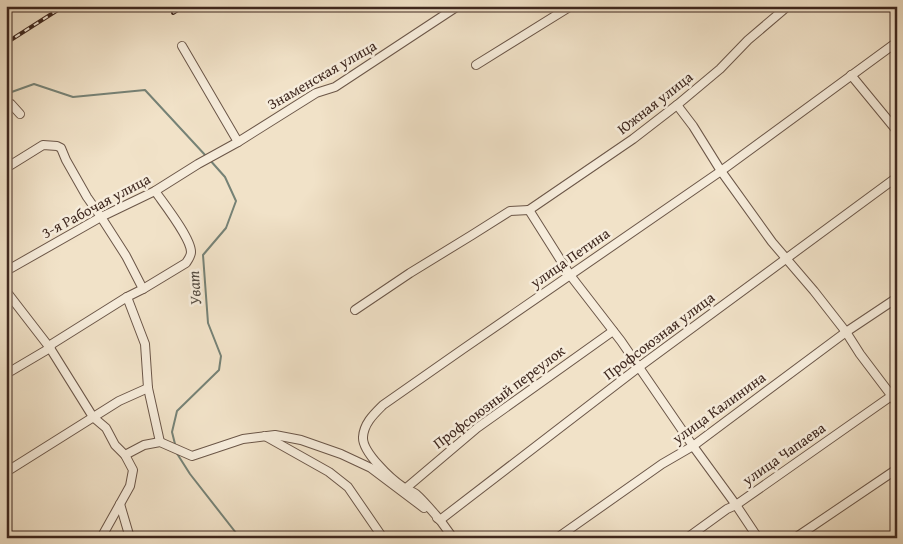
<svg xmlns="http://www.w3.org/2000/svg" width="903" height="544" font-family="'Gentium Book Plus',serif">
  <rect width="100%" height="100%" fill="#f1e2c8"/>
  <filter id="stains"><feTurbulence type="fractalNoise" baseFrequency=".004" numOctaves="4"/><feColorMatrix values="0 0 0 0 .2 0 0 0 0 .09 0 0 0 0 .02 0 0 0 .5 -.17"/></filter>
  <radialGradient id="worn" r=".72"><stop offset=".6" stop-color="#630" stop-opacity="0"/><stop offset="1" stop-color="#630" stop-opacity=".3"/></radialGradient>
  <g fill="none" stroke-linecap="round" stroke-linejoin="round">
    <g stroke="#768276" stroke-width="2">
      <polyline points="6,94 34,84 73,97 145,90 206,156"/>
      <polyline points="175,444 172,432 177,411 219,370 221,356 208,323 203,255 226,228 236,201 225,177 209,159"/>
      <polyline points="176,452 190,474 240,538"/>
    </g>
    <defs>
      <g id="street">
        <polyline points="182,46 238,142"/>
        <polyline points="476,65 571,6"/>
        <polyline points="851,75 897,131"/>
        <polyline points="6,103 11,104 20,114"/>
        <polyline points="677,105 693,126 721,171 772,242 814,291 846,332 860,354 891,395 897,404"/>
        <polyline points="6,168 43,145 57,146 61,148 66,160 87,197 101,217 126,256 143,289"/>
        <polyline points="529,210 570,275 621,341 693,446 736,505 758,538"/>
        <polyline points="529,210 633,139 677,105 720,69 748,40 788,6"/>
        <polyline points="6,271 101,217 155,191 198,164 238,142 316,93 335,87 458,6"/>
        <polyline points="6,291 50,348 93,417 106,428 115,445 125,455 133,470 130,486 101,538"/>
        <polyline points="127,297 145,344 148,388 160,442"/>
        <polyline points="355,310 410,273 472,235 510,211 529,210"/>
        <path d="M6 374 50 348 52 344 127 297 143 289 186 263C188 260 191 256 191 252 191 238 164 204 155 191"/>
        <polyline points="265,436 329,472 348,487 383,538"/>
        <polyline points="125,455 144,445 160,442 192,456 243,439 275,435 301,440 341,454 371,468 424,508"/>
        <polyline points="6,472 119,401 148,388"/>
        <polyline points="405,489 477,428 613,331"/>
        <polyline points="120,504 130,538"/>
        <polyline points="437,518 440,520 453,538"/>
        <path d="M440 520C433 512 424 501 416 494 412 491 407 490 403 487 391 479 362 452 363 437 364 423 374 414 383 405L463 349 721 171 897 42"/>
        <polyline points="440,520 639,367 897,177"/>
        <polyline points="557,538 662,464 693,446 846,332 897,298"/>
        <polyline points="687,538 727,509 736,505 897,392"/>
        <polyline points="795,538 897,469"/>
      </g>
    </defs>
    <use href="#street" stroke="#6b5648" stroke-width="10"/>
    <use href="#street" stroke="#f6ecdb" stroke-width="8"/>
    <defs>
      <g id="rail">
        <polyline points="173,13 184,6"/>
        <polyline points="6,43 64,6"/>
      </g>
    </defs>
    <use href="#rail" stroke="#3e271e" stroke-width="4"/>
    <use href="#rail" stroke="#f6ecdb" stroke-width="2" stroke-dasharray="5.5" stroke-linecap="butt"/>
  </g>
  <g text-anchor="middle" stroke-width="5" stroke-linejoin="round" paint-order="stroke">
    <g font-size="15" fill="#3e271e" stroke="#f6ecdb">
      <text transform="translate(322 75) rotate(-30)" y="5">Знаменская улица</text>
      <text transform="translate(655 103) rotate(-38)" y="5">Южная улица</text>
      <text transform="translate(96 206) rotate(-28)" y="5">3-я Рабочая улица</text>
      <text transform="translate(570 258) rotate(-35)" y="5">улица Петина</text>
      <text transform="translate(659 336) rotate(-37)" y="5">Профсоюзная улица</text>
      <text transform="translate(499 397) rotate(-37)" y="5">Профсоюзный переулок</text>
      <text transform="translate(719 408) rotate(-36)" y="5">улица Калинина</text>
      <text transform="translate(784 454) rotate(-35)" y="5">улица Чапаева</text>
    </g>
    <g font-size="16" font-style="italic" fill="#554d43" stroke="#f6ecdb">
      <text transform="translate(194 288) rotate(-94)" y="6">Уват</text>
    </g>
  </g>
  <rect width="903" height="544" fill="none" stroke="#f1e2c8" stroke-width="25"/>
  <rect x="8" y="8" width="888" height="529" fill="none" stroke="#3e271e" stroke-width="2.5"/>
  <rect x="12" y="12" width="878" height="519" fill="none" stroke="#3e271e"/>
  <rect width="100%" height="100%" filter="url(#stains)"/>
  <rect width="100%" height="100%" fill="url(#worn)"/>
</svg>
